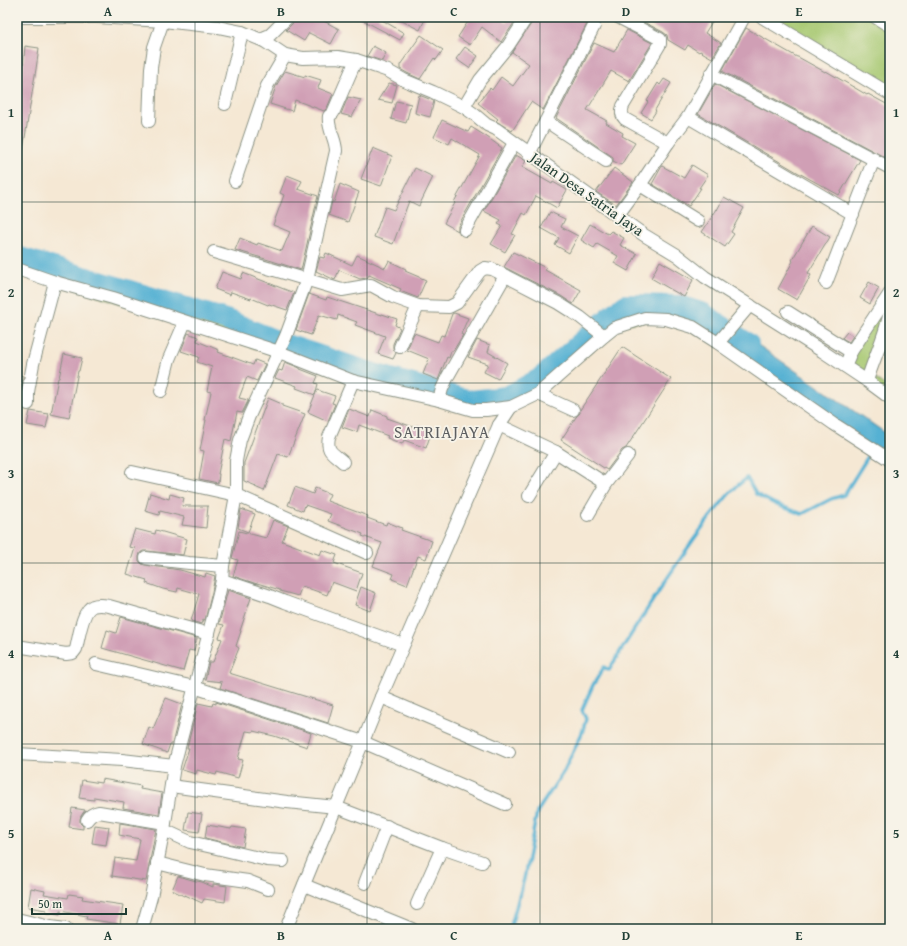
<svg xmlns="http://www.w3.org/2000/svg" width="907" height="946" font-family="'Gentium Book Plus',serif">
  <rect width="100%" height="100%" fill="#f7f3e8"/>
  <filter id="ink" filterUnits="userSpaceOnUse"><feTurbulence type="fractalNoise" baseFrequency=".025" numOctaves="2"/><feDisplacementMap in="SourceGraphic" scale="8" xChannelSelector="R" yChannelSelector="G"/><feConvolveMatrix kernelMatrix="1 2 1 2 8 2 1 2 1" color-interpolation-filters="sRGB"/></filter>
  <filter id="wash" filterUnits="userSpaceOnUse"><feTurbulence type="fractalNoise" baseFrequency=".012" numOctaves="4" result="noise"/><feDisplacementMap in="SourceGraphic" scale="16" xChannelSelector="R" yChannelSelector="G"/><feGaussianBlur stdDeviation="0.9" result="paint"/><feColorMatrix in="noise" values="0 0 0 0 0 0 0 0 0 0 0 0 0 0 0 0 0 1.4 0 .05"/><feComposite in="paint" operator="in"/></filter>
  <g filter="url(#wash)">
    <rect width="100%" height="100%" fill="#f5e8d4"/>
    <g fill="#a6c870" stroke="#628252">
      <polygon points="762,17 875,17 890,26 890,94"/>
      <polygon points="17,257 226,320 283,344 374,374 471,401 507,397 540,379 609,318 626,305 679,306 704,314 728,330 718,343 666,319 625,324 538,394 486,410 353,381 17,269"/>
      <polygon points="890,293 890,312 869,374 890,389 890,398 845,366"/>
    </g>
    <polygon fill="#55b1d3" stroke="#3a7784" points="732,327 890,436 890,461 718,343"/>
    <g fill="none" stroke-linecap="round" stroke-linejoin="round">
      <path stroke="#55b1d3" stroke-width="3.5" d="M510 929 524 879 537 812 564 771 582 733 586 719 582 710 593 685 604 667 609 670 618 655C647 610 675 563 708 520 720 505 731 489 747 478L756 494 775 504 802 514 831 499 844 495 872 450"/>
      <polyline stroke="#55b1d3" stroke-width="22" points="17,257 226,320 283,344 374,374 471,401 507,397 540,379 609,318 626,305 679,306 704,314 748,344"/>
    </g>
    <g id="blocks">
      <g fill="#d09fb5">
        <polygon points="295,17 316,17 339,29 331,44 309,33 304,41 286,30 294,22"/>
        <polygon points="357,17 377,17 404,33 400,40"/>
        <polygon points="394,17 426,17 420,30"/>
        <polygon points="471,17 498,17 506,23 511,17 516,20 501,42 482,27 470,45 458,37"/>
        <polygon points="534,17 579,17 588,22 543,110 531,102 512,131 496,121 498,119 478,103 490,88 492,90 501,77 513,86 529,64 512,52 533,21"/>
        <polygon points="634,17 715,17 705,33 721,43 712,58 700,51 699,52 688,45 685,50 668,40 667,35 663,32"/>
        <polygon points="746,28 797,57 798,57 825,72 826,71 867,95 868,94 890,106 890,160 722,71"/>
        <polygon points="627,30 652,43 629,81 611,71 587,110 607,121 606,123 623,133 622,136 635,143 621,165 613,161 613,157 610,155 556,118 594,43 614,52"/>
        <polygon points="421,35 443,50 436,60 434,58 420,79 407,73 400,69 400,65"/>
        <polygon points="25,46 39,48 36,69 34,81 23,150 17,150 17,110 23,68"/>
        <polygon points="373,46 386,53 382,61 367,56"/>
        <polygon points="465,47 478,56 469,68 456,59"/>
        <polygon points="285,71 305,77 305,75 321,80 318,88 333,94 327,108 324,111 295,100 292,111 270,104 276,86"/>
        <polygon points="664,79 671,83 655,110 656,111 651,119 641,113 648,102 647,101 658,83 660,85"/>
        <polygon points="389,83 397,85 392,103 378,100"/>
        <polygon points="715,84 860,160 839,195 797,172 698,114"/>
        <polygon points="419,95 434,101 430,117 415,113"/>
        <polygon points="348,97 361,100 352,117 341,114"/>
        <polygon points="396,101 411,104 406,123 391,119"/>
        <polygon points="442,120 468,132 471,127 487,137 502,148 458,226 458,231 444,223 455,203 454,202 480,155 452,138 449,144 434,137"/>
        <polygon points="373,148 392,156 381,186 361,179"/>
        <polygon points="516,155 526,161 522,167 552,184 553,182 567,190 557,208 536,196 526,215 523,213 512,234 515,235 505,252 491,244 502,226 498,224 501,220 484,211"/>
        <polygon points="692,165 708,175 699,188 701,188 689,206 652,184 662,166 684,178"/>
        <polygon points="415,168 433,177 419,206 409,201 393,244 374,237 385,207 394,210"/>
        <polygon points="614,168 633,182 616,205 596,192"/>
        <polygon points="287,175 302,181 298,189 318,196 301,270 269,260 235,250 240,238 257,245 258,243 282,251 290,232 273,225 284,195 280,193"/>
        <polygon points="340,184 359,192 348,222 329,215 332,201 334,202"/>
        <polygon points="724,197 744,208 731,232 734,234 725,247 702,232 717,209 717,210"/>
        <polygon points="550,212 565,219 561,227 578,236 569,253 555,245 559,238 541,228"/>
        <polygon points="590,224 608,234 611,231 624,238 620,245 637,254 628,271 614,263 618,256 597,244 594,248 581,240"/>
        <polygon points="812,226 830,237 808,273 811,275 797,300 778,289 793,261 792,260"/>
        <polygon points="513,252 546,268 545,270 581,290 573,304 561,296 504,267"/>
        <polygon points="326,253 352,265 357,255 385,268 389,261 406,269 405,271 426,280 418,298 400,291 401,289 369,275 367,278 360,279 339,270 335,280 316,271 320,257 324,258"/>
        <polygon points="660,261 693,280 684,297 651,278"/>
        <polygon points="222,272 241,279 243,273 294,293 287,310 269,304 268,305 251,298 251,299 231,292 230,295 215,289"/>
        <polygon points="869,282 879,288 870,304 860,298"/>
        <polygon points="309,294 326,300 327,297 382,315 382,314 397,319 395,325 400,328 393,344 393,348 396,353 393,359 378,354 385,336 355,325 357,322 338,315 337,320 319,315 311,335 296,330"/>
        <polygon points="454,313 468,318 461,334 463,335 453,351 451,351 449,358 447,357 438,380 423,374 429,359 407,350 414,333 438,342 441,335 444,336 452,314"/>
        <polygon points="847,332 853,336 849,342 842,338"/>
        <polygon points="188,333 198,337 197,341 219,350 218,352 253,365 255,360 265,364 257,381 247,377 239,398 248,400 248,401 242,413 237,412 231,441 225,439 218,474 219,474 218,483 199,479 204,451 200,450 206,420 205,420 211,392 207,391 212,367 197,362 199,357 181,351"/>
        <polygon points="477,340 490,345 488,352 507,363 498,379 484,372 488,364 468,357"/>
        <polygon points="622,347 671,379 626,448 622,450 607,470 561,440 576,417 580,413 580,410"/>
        <polygon points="64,354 82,358 79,371 78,371 69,418 51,414 58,378 59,378"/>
        <polygon points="285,362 300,368 300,369 318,376 315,383 318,384 315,395 317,390 335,396 332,403 335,404 328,421 308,412 315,395 296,388 297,386 275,378 279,370 282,371"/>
        <polygon points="17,374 23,376 20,392 20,404 22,409 22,412 17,412"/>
        <polygon points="268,398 282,404 282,406 305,414 288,457 278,454 264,491 255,487 256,486 244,481 244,463"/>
        <polygon points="349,409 370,417 372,410 387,416 387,418 416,428 417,425 432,430 426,448 404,440 402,444 387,438 388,436 359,425 357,432 342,427"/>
        <polygon points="30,411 49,414 46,428 27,425"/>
        <polygon points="295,487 313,494 315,488 330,494 327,501 368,516 367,518 386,525 387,522 402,528 401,530 432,541 426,559 418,556 407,585 392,579 394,574 373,566 382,543 362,536 363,534 328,521 331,514 305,505 303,511 288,505"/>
        <polygon points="150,493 169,499 170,494 184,498 182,506 208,506 206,528 182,525 184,517 160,511 159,515 145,511"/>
        <polygon points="241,509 255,514 248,532 238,528"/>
        <polygon points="273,520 288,526 282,541 320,555 322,550 337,555 334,563 362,573 356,591 332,582 327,595 302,586 298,596 280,591 280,590 257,583 257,584 233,576 238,560 232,558 239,531 266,538"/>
        <polygon points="135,529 155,534 156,530 187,539 183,555 147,551 143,551 140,553 139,557 139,561 142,564 145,565 180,570 205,577 206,573 215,576 212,592 205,620 203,619 201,624 191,621 199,594 178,588 177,592 163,589 146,583 147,580 127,574 135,548 129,547"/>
        <polygon points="361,587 376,593 370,611 355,605"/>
        <polygon points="228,590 251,598 240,631 241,631 236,646 239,648 229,673 333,705 328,723 220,688 222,682 205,680 209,662 213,662 222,639 219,638 224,625 219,624"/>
        <polygon points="121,617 197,638 194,651 189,650 183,671 102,648 107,630 116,633"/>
        <polygon points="166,698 182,704 172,744 170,744 167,753 143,744 149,727 153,729"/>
        <polygon points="216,702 311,733 307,747 274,736 253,731 253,732 246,731 238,759 243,760 238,778 217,772 216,775 197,770 196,774 182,770 189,748 187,748 198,703 212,706 213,703 216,704"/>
        <polygon points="102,779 141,786 140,789 162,793 159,814 123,808 124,802 94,797 94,800 79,798 82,780 101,783"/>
        <polygon points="72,808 85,810 81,816 80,819 80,823 83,826 83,829 69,827"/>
        <polygon points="188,812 202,814 199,832 185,830"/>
        <polygon points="120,823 156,829 146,881 112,876 115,858 136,861 140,839 119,835"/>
        <polygon points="95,825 109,827 106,845 92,843"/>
        <polygon points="207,825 231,829 232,827 246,829 243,847 205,838"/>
        <polygon points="178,876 196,881 197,881 202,882 213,887 213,884 227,886 225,902 204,899 202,903 185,895 184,896 172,890"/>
        <polygon points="31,888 45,891 44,894 68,898 69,894 83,896 82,899 123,905 120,924 86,919 87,916 60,911 60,915 46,913 46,910 28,907"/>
      </g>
    </g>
  </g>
  <g filter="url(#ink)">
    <use href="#blocks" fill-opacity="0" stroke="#8a9284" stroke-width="1"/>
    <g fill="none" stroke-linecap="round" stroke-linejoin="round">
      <defs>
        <g id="minor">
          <polyline points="17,17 97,17 163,21 218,27 242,32 264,41 285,55 303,58 338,57 356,60 368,64 388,71 404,80 433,92 464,107 474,114 487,125 496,129 644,235 677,255 705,277 822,351 867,381 890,398"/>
          <path d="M618 17 660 39V44L623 106C621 111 621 115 625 119L668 143"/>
          <polyline points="762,17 890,94"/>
          <polyline points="875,17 890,26"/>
          <polyline points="264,41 265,37 270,35 288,17"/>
          <polyline points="711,74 890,168"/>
          <polyline points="225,104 242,32"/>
          <polyline points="464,107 480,80 508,46 527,17"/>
          <polyline points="688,117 853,214"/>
          <polyline points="149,121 151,68 154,47 163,21"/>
          <polyline points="546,121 606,161"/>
          <polyline points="529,154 594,26"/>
          <polyline points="235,181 267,86 285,55"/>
          <polyline points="640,185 698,221"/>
          <polyline points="617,216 640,185 668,143 688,117 744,17"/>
          <polyline points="465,230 514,143"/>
          <polyline points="214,252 342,290 371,285 393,297 418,306 449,307 457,303 480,271 485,268 492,269 558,303 580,317 604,336"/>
          <polyline points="17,269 55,282 113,298 279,352 353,381 439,400 473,410 486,410 511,407 538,394 604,336 614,328 645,318 666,319 693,327 718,343 834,424 890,460"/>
          <polyline points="826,283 874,159"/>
          <polyline points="788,312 851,352"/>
          <polyline points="718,343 750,305"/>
          <polyline points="400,347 418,306"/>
          <polyline points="845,366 851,352 890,293"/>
          <path d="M867 381C874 357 886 335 890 311"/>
          <polyline points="161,391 169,359 185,322"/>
          <polyline points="538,394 573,410"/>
          <polyline points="439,400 442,389 448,376 505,276"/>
          <polyline points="28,404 28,392 33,364 55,282"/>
          <polyline points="499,425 556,452 606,484 628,455"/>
          <path d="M343 462C333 453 326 452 329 437L353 381"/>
          <polyline points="132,472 236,495 367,553"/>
          <polyline points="529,496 556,452"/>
          <polyline points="588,515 606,484"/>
          <polyline points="146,558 189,563 223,566"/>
          <polyline points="222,580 270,596 285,602 403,645"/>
          <path d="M17 646 66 654 73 653 76 649C79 638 82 610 93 606 98 604 104 605 109 606L209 634"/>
          <polyline points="96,664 194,687 363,742 505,804"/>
          <polyline points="381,697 509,752"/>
          <polyline points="17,754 122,760 174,766"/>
          <polyline points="171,786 287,802 336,807 442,848 482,862"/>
          <path d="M87 820C90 815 93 813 99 812L165 823"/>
          <polyline points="164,830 190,842 212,847 267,860 283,861"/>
          <polyline points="157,863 205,875 248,881 268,889"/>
          <polyline points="365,883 387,826"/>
          <polyline points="304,885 412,929"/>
          <polyline points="417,904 442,848"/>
          <polyline points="17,919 50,927 66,929"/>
          <path d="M142 929 151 897 165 823 174 766 219 594 222 580 223 566 236 495V461L240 440 249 416 286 336 307 279 336 151C336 139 327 128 329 116L333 113 356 60"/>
          <path d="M286 929C317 851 350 775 381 697L499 425 511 407"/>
        </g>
      </defs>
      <use href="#minor" stroke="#8a9284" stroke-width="14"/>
      <use href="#minor" stroke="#fff" stroke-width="12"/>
    </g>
  </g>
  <path fill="none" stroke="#1f3d34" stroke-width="1" stroke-opacity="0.55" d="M195 17V929M367 17V929M540 17V929M712 17V929M17 202H890M17 383H890M17 563H890M17 744H890"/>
  <g text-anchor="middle" stroke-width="3.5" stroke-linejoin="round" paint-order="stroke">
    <g font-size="15" fill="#1f3d34" stroke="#f7f3e8">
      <text transform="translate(587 194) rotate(35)" y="5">Jalan Desa Satria Jaya</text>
    </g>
    <g font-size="17" letter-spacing="1" fill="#5d5f61" stroke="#f7f3e8">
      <text x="442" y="438">SATRIAJAYA</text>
    </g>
  </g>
  <rect width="907" height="946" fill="none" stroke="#f7f3e8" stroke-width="44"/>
  <path d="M32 908v6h94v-6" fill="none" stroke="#1f3d34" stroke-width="2"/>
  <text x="38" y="908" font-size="12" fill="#1f3d34" stroke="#f7f3e8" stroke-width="3" paint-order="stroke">50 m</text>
  <rect x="22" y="22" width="863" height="902" fill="none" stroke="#1f3d34" stroke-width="1.5"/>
  <g font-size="13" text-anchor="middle" font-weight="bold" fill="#1f3d34">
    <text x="108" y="16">A</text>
    <text x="281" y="16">B</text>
    <text x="454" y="16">C</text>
    <text x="626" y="16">D</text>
    <text x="799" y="16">E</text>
    <text x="11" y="117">1</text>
    <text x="896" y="117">1</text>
    <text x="11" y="297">2</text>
    <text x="896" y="297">2</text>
    <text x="11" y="478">3</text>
    <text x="896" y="478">3</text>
    <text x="11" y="658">4</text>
    <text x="896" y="658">4</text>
    <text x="11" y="838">5</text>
    <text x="896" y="838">5</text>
    <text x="108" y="940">A</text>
    <text x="281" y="940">B</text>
    <text x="454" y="940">C</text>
    <text x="626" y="940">D</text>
    <text x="799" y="940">E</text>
  </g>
</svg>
